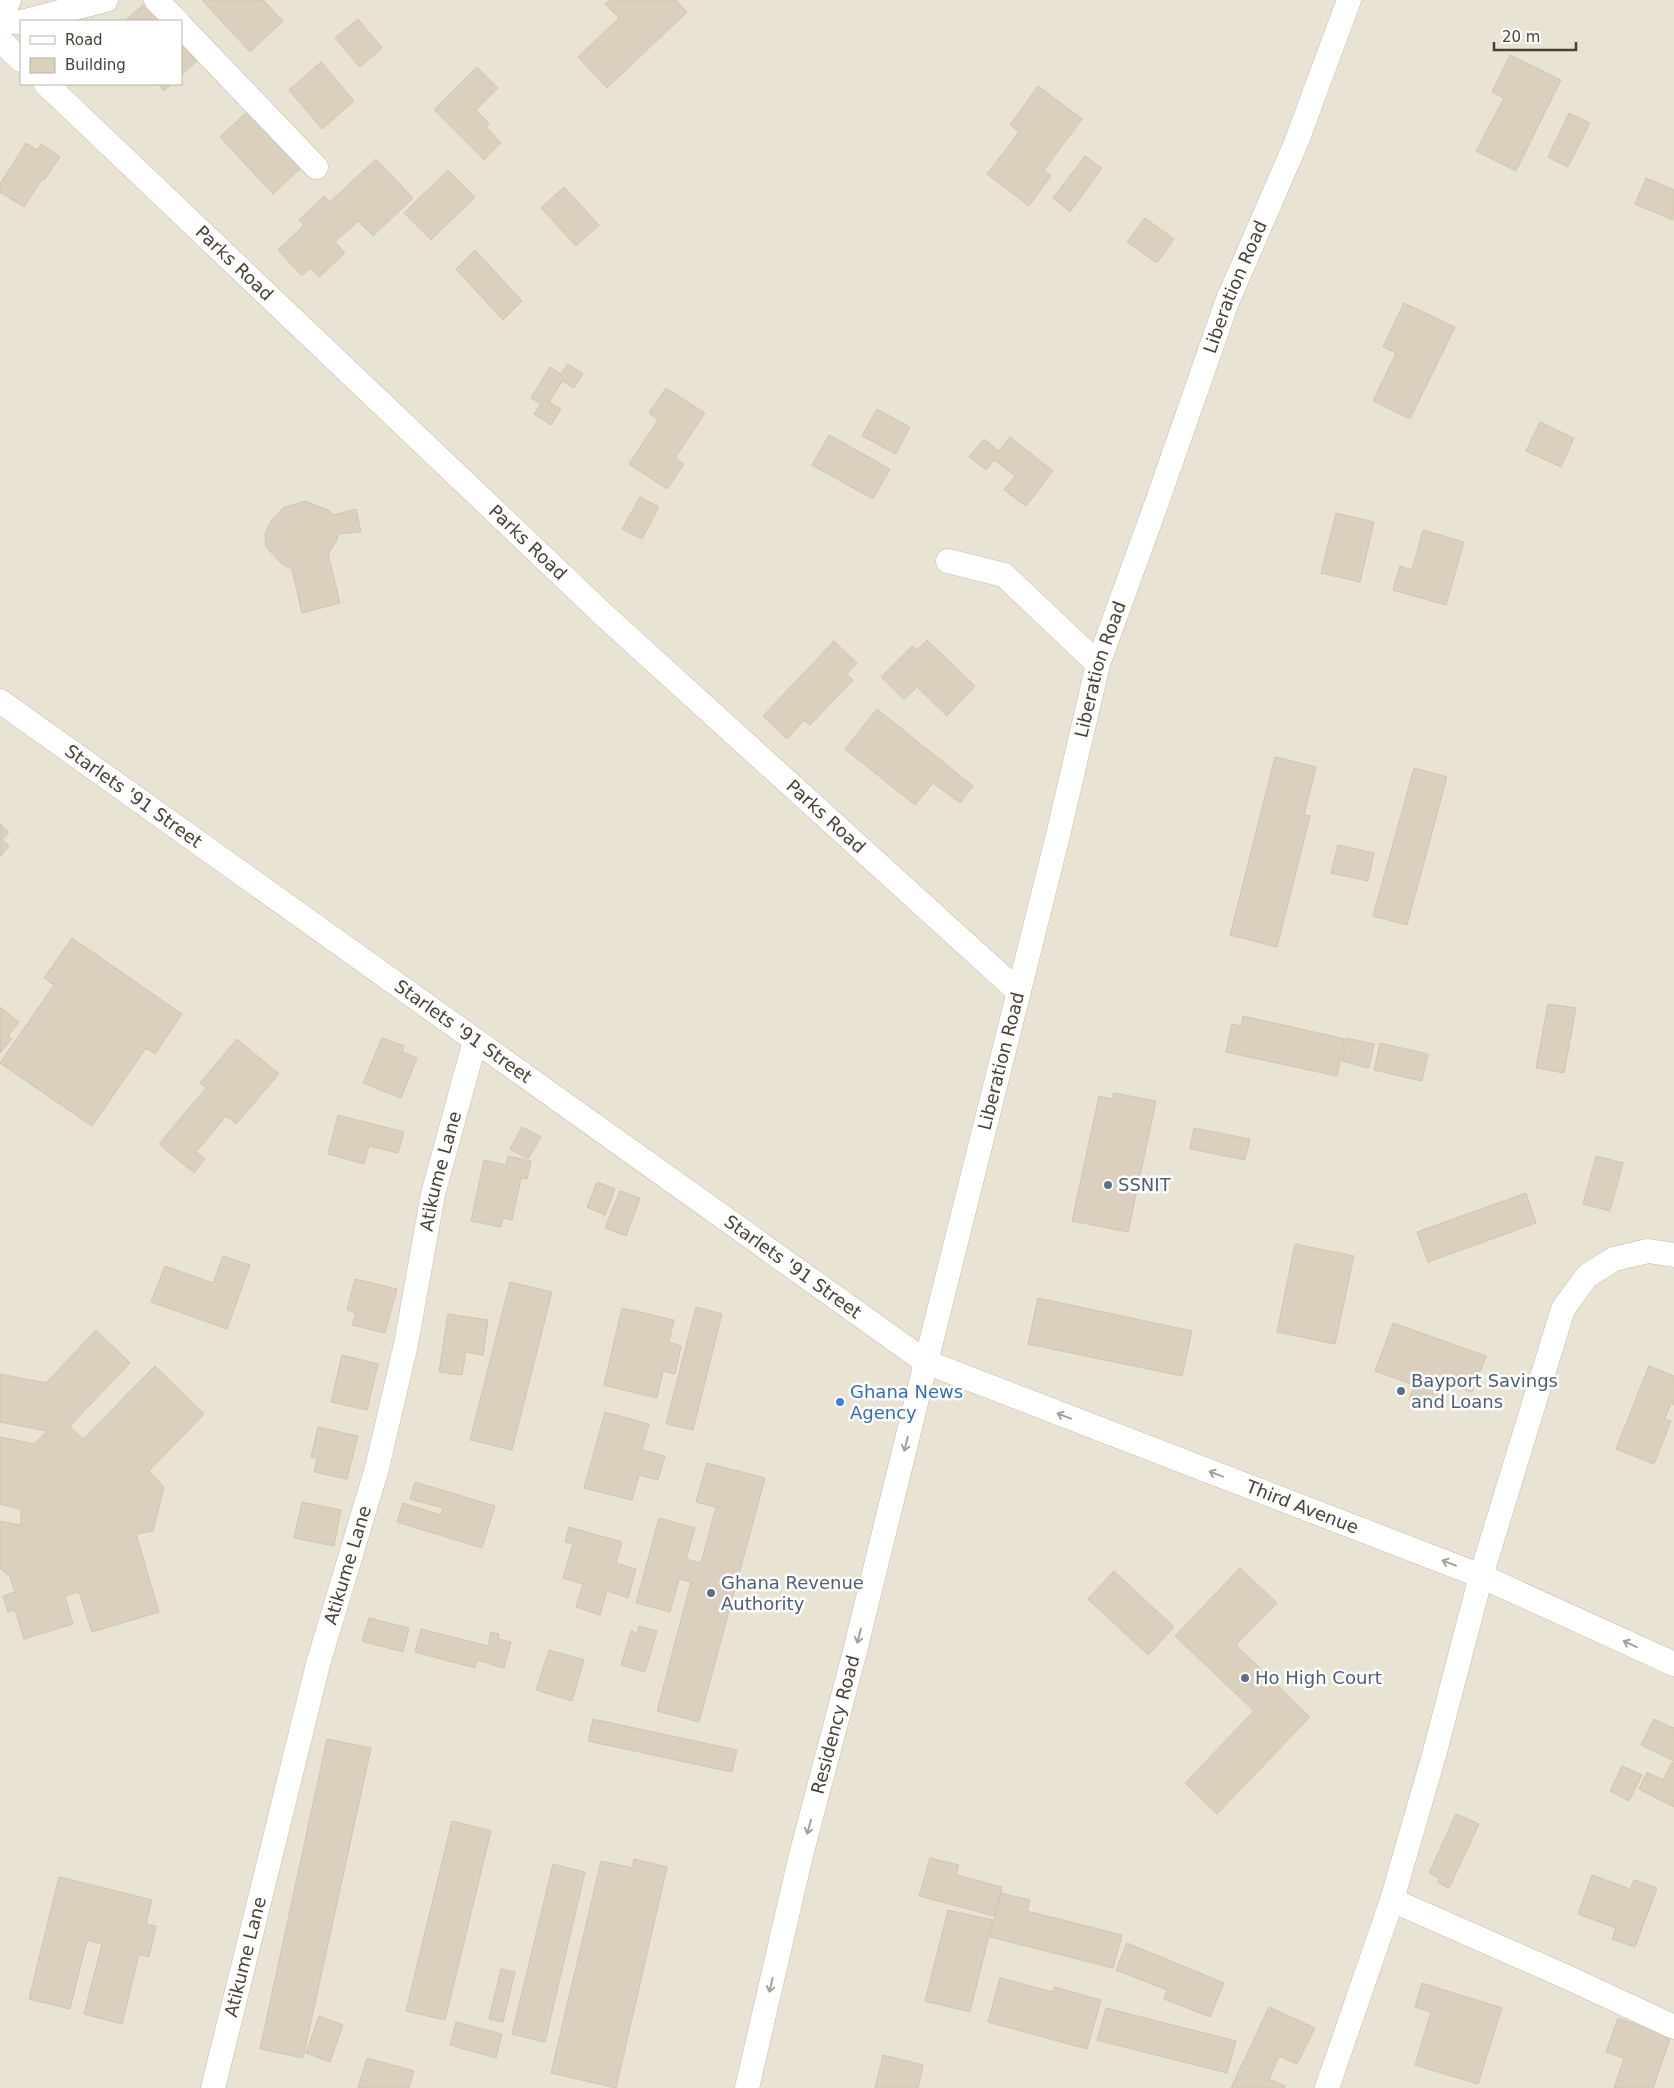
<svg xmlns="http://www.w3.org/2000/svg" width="1674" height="2088" font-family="'DejaVu Sans',sans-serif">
  <rect width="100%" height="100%" fill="#f5f0e6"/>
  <path fill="#e9e3d4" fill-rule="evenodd" d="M0 0H1674V2088H0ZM21 21H181V84H21Z"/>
  <g fill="#dbcfbd" stroke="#d3c4ad">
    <polygon points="202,0 263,0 283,21 250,52"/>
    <polygon points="610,0 676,0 687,12 607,88 578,57 619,18 605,4"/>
    <polygon points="144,4 160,21 125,21"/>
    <polygon points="358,19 382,48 360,67 335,38"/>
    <polygon points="181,44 197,61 181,75"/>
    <polygon points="1510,55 1561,80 1516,171 1476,151 1504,98 1492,92"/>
    <polygon points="321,62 354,101 322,129 289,90"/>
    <polygon points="477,67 498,88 476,110 489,123 486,127 501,143 484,160 434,110"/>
    <polygon points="158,84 172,84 164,91"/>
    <polygon points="1038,86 1082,119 1044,170 1051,176 1029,206 987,174 1019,132 1010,125"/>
    <polygon points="252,107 305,164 273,194 220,137"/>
    <polygon points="1569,113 1590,123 1568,167 1548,157"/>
    <polygon points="26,143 37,150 41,144 60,157 44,180 42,179 24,207 0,192 0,184"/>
    <polygon points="1085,156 1102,168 1070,212 1053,198"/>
    <polygon points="376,159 413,198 373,236 358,221 335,242 345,253 319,277 310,268 302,276 278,250 304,225 299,220 324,196 330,202"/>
    <polygon points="448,170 475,197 431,240 404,213"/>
    <polygon points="1646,178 1674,190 1673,220 1635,204"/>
    <polygon points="564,187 599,225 576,246 541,208"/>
    <polygon points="1145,218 1174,239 1157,263 1127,242"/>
    <polygon points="475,250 522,301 503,320 456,269"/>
    <polygon points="1404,303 1455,327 1410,419 1373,401 1396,353 1383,347"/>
    <polygon points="568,364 583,374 574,388 562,381 549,402 561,409 551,425 534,414 541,404 531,398 550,367 561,374"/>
    <polygon points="666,388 705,413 675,458 684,464 667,489 629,464 658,420 649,413"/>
    <polygon points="877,409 910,427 896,454 862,436"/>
    <polygon points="1540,422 1574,438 1561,467 1526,451"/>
    <polygon points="829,435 890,469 873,499 812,465"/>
    <polygon points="1010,437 1053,471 1026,506 1004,490 1015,476 994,460 986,470 969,457 984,439 999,451"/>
    <polygon points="640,497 659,507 642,539 622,529"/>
    <polygon points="305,501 328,510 334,515 356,509 361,532 338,534 337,540 328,554 340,603 302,613 292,569 282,564 266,547 265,534 271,521 283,508"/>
    <polygon points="1336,513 1374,522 1360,582 1321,573"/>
    <polygon points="1423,530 1464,542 1446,605 1393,590 1400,566 1412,570"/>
    <polygon points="927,640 975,686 947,716 917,687 904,700 881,677 912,646 917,650"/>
    <polygon points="834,641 857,663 847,674 853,680 810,725 804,720 787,739 763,716"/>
    <polygon points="877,709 973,786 960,803 933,783 915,805 845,749"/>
    <polygon points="1275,757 1316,767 1304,815 1310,816 1277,947 1230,935"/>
    <polygon points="1414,768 1447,777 1407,925 1373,916"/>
    <polygon points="0,824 9,832 2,840 9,846 0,857"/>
    <polygon points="1338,845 1374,853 1368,881 1331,873"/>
    <polygon points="72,938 182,1014 155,1054 146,1048 92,1126 0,1063 54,985 44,978"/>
    <polygon points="1548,1004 1576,1008 1564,1073 1536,1068"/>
    <polygon points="0,1007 19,1022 8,1036 12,1039 0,1053"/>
    <polygon points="1243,1016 1345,1039 1337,1076 1226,1052 1232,1024 1241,1026"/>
    <polygon points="382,1038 404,1046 402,1052 417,1058 401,1098 363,1083"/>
    <polygon points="1347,1038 1374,1044 1369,1068 1342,1061"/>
    <polygon points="237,1039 279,1074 236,1124 226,1116 196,1152 205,1159 194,1173 159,1144 206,1088 200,1083"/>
    <polygon points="1380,1043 1428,1054 1422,1081 1374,1070"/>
    <polygon points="1114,1093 1156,1101 1128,1232 1072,1221 1099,1096 1112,1099"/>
    <polygon points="338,1115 404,1132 398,1153 369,1146 364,1164 328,1154"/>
    <polygon points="522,1127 541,1137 528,1159 510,1149"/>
    <polygon points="1194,1128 1250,1139 1245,1160 1190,1149"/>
    <polygon points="508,1156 531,1161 527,1179 521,1178 512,1220 503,1218 501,1227 471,1221 484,1160 506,1165"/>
    <polygon points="1596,1156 1623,1163 1610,1211 1583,1204"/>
    <polygon points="597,1182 615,1189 605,1215 587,1207"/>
    <polygon points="620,1191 640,1198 626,1236 605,1228"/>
    <polygon points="1526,1193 1536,1223 1428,1262 1417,1232"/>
    <polygon points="1295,1244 1354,1256 1335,1344 1277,1332"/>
    <polygon points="223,1256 250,1265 227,1329 151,1302 165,1266 213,1283"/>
    <polygon points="355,1279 397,1289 385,1333 352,1325 356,1313 347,1310"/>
    <polygon points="510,1282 552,1292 512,1450 470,1440"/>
    <polygon points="1038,1298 1192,1331 1182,1376 1028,1344"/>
    <polygon points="696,1307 722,1314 693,1430 666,1424"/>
    <polygon points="622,1308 674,1320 669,1342 681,1346 675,1374 663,1371 657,1398 604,1385"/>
    <polygon points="448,1314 488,1320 483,1355 466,1352 462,1375 439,1372"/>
    <polygon points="1393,1323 1486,1356 1472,1392 1442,1382 1432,1408 1409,1400 1414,1385 1375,1371"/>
    <polygon points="96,1330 130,1363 70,1426 83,1439 155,1366 204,1414 149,1471 164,1487 153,1531 136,1534 159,1612 92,1632 79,1592 65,1596 73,1624 24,1639 15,1610 8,1612 3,1596 15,1592 10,1577 0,1568 0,1521 21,1525 21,1509 0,1504 0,1437 34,1444 47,1431 0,1422 0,1374 46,1383"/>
    <polygon points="342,1355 378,1364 367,1410 331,1402"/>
    <polygon points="1649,1366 1674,1376 1674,1405 1671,1403 1665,1419 1671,1421 1654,1464 1616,1449"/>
    <polygon points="605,1412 649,1424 642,1450 665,1456 658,1480 639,1475 632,1500 584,1488"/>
    <polygon points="318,1427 358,1436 347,1479 314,1472 317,1458 311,1457"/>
    <polygon points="707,1463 765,1478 699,1722 657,1711 691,1582 679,1579 670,1612 636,1603 659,1518 695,1528 686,1559 701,1563 716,1507 696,1502"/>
    <polygon points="415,1482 495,1506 482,1548 397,1522 403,1503 441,1515 443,1508 410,1499"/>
    <polygon points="302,1502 341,1510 334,1546 294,1538"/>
    <polygon points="569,1527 622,1542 616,1563 636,1569 628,1598 607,1591 600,1615 576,1607 583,1584 563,1578 573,1544 565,1542"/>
    <polygon points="1240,1568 1277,1603 1236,1645 1310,1717 1217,1814 1185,1783 1254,1711 1175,1636"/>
    <polygon points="1114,1571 1174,1627 1148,1655 1088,1599"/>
    <polygon points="369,1618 409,1628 403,1652 362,1641"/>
    <polygon points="639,1626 657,1631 645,1672 621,1665 631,1631 637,1633"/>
    <polygon points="421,1629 488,1646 491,1632 499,1634 498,1639 511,1642 504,1668 477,1660 475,1668 415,1652"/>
    <polygon points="549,1650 584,1660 572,1701 536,1690"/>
    <polygon points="593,1719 737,1750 732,1772 588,1741"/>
    <polygon points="1654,1719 1673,1728 1674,1727 1674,1761 1641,1745"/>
    <polygon points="327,1739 371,1748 303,2058 260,2049"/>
    <polygon points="1672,1762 1674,1763 1674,1807 1639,1789 1647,1772 1663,1780"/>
    <polygon points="1622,1766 1642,1775 1629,1801 1610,1791"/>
    <polygon points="1456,1814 1479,1824 1449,1888 1437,1882 1439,1878 1429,1873"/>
    <polygon points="452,1821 491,1831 445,2020 406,2011"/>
    <polygon points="930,1858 959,1865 956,1875 1002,1887 994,1916 919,1896"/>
    <polygon points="634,1859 667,1867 616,2088 551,2073 601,1861 632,1868"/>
    <polygon points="553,1864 585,1872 545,2042 512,2034"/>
    <polygon points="1592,1875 1630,1889 1634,1880 1657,1888 1635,1947 1612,1939 1616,1928 1578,1914"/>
    <polygon points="59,1877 152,1900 146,1924 156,1926 149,1957 139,1954 122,2024 84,2014 102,1944 87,1940 70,2009 29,1999"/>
    <polygon points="1001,1893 1030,1900 1027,1911 1122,1935 1113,1968 990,1937"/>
    <polygon points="948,1910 993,1920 970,2012 925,2001"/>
    <polygon points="1127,1943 1224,1983 1210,2017 1164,1999 1167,1990 1116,1970"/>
    <polygon points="501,1969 515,1972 503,2022 489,2019"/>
    <polygon points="1000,1978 1053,1992 1054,1987 1101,2000 1087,2049 988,2022"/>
    <polygon points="1422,1983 1502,2008 1478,2084 1415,2065 1431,2012 1415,2007"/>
    <polygon points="1269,2007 1315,2028 1297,2064 1279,2056 1269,2079 1285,2086 1284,2088 1231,2088"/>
    <polygon points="1106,2008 1236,2041 1227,2073 1097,2040"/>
    <polygon points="319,2016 343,2025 330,2062 306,2053"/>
    <polygon points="1618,2018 1671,2036 1653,2088 1614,2088 1624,2058 1606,2052"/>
    <polygon points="456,2022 502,2034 496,2058 450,2045"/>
    <polygon points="883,2055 923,2065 918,2088 875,2088"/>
    <polygon points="367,2058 414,2071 409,2088 358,2088"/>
  </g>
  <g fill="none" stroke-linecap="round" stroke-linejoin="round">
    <defs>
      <g id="street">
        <polyline points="156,0 177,21"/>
        <polyline points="0,17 9,0"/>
        <polyline points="25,21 106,0"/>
        <polyline points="0,22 21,22"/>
        <polyline points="181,26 316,167"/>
        <polyline points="0,40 21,60"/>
        <path id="s1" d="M46 84 606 617 1019 992"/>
        <polyline points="948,561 1004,575 1098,664"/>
        <path id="s2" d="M0 701 926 1362 1481 1576 1674 1664"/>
        <polyline points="1392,1900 1569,1978 1674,2027"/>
        <path id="s3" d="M213 2088 318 1664 377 1468 406 1344 433 1194 475 1041"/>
        <path id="s4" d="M747 2088 801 1855 854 1655 926 1362 1058 835 1098 664 1156 505 1227 302 1296 143 1349 0"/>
        <polyline points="1327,2088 1392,1900 1434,1755 1481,1576 1563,1309 1587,1276 1614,1259 1648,1251 1674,1255"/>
      </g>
    </defs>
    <use href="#street" stroke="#c4bbab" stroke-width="25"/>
    <use href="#street" stroke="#fff" stroke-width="24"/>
  </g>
  <defs><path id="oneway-shaft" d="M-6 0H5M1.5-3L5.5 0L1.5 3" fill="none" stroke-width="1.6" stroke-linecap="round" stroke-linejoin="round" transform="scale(1.25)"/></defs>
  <g stroke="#a4a09a">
    <use href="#oneway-shaft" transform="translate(1064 1416) rotate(-159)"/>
    <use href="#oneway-shaft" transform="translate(906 1444) rotate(104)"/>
    <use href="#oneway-shaft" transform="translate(1216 1474) rotate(-159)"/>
    <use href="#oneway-shaft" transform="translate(1449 1563) rotate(-159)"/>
    <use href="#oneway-shaft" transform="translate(859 1636) rotate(104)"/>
    <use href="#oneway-shaft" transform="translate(1630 1644) rotate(-155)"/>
    <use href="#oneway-shaft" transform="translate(809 1827) rotate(105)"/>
    <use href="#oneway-shaft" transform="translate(771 1985) rotate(103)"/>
  </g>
  <g fill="#5c6f8a" stroke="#fff" stroke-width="2">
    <circle cx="1108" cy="1185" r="5"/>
    <circle cx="1401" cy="1391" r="5"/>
    <circle cx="711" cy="1593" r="5"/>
    <circle cx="1245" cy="1678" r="5"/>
  </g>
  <circle fill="#3f7fe0" stroke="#fff" stroke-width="2" cx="840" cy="1402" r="5"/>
  <g text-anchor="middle" stroke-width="5" stroke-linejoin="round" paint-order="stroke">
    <g font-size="18" fill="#494135" stroke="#fff">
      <text dy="6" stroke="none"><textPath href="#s1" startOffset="260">Parks Road</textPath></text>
      <text dy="6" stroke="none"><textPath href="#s4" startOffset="1868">Liberation Road</textPath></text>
      <text dy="6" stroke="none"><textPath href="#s1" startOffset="665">Parks Road</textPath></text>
      <text dy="6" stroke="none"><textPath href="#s4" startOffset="1462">Liberation Road</textPath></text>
      <text dy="6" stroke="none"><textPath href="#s2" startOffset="164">Starlets '91 Street</textPath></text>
      <text dy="6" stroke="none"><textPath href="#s1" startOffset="1070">Parks Road</textPath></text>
      <text dy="6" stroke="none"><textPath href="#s2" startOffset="569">Starlets '91 Street</textPath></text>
      <text dy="6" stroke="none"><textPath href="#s4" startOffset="1058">Liberation Road</textPath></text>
      <text dy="6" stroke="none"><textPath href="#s3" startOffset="945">Atikume Lane</textPath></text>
      <text dy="6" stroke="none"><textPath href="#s2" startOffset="974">Starlets '91 Street</textPath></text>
      <text dy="6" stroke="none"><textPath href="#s2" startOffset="1541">Third Avenue</textPath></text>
      <text dy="6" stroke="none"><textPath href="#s3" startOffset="540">Atikume Lane</textPath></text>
      <text dy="6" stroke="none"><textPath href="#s4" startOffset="374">Residency Road</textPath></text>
      <text dy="6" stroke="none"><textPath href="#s3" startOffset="135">Atikume Lane</textPath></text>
    </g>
    <g font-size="18" fill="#4e5e75" stroke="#fff" text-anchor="start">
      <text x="1118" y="1191">SSNIT</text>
      <text x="1411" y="1387">Bayport Savings<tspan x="1411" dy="21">and Loans</tspan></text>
      <text x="721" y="1589">Ghana Revenue<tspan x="721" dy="21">Authority</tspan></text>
      <text x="1255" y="1684">Ho High Court</text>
    </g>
    <g font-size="18" fill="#366cbe" stroke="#fff" text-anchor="start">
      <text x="850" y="1398">Ghana News<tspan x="850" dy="21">Agency</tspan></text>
    </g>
  </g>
  <rect x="20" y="20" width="162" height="65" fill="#ffffff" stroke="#b6b3ae"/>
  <rect x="30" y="36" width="25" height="8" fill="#ffffff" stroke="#b6b3ae"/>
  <text x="65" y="45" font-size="15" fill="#494135">Road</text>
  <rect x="30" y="58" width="25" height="15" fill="#dbcfbd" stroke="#b6b3ae"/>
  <text x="65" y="70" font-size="15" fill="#494135">Building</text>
  <path d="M1494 42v8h82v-8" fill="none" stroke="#494135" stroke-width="2.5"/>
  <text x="1502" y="42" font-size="15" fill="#494135" stroke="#ffffff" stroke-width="4" paint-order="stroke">20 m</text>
</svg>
